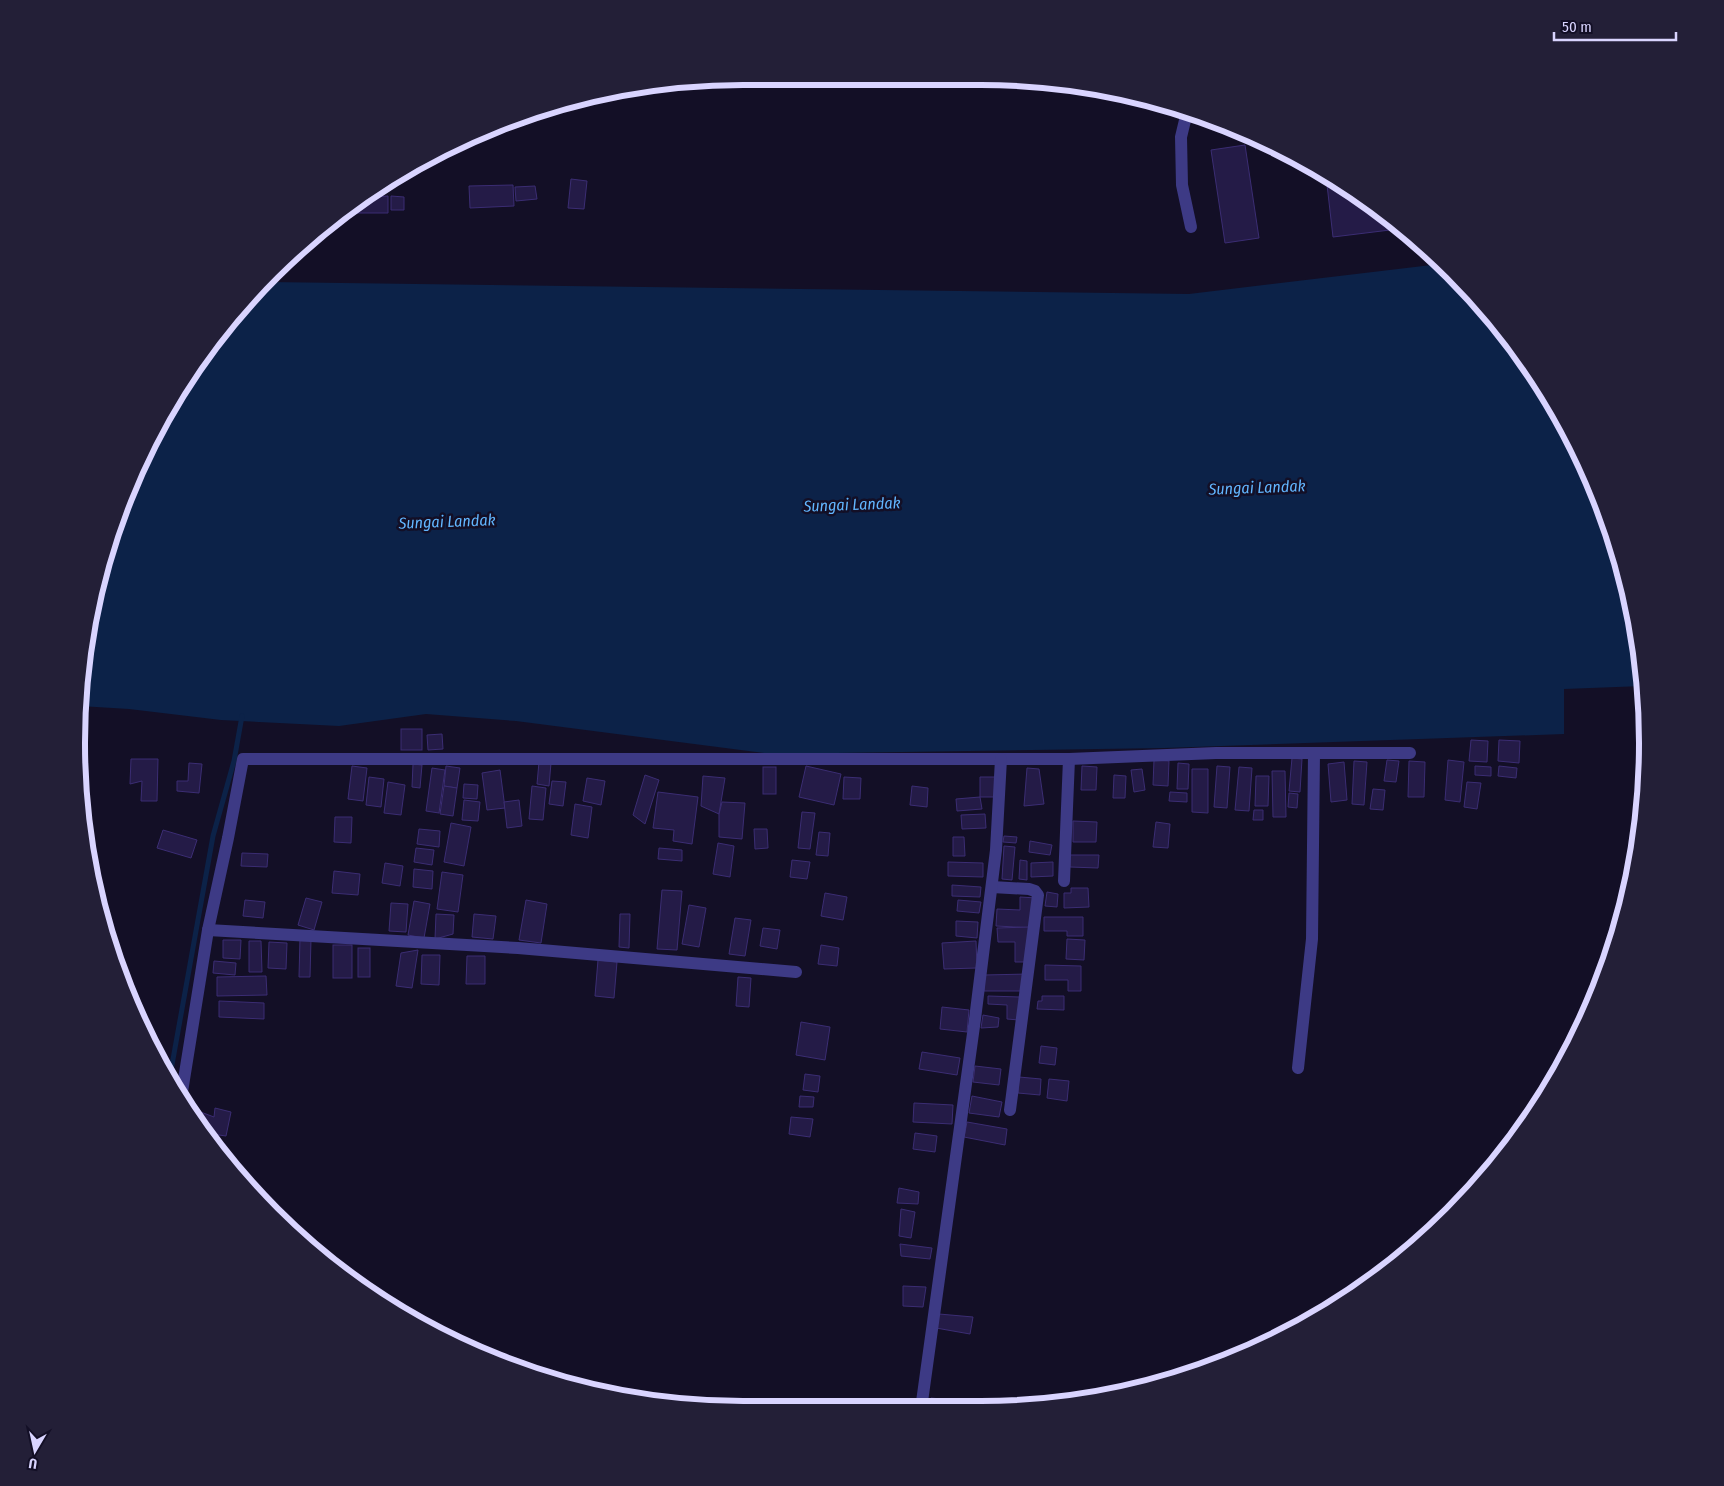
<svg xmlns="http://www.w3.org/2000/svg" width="1724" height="1486" font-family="'Fira Sans Condensed',sans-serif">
  <rect width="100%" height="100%" fill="#130f26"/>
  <polygon fill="#0c2248" points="1440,264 1482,303 1558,409 1612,528 1642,656 1643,686 1564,689 1564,734 1165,748 771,754 516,721 426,714 339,726 221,720 129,709 80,706 82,656 127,488 189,372 268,282 1189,294"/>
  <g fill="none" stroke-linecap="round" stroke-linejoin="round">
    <polyline stroke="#0c2248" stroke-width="5" points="170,1076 213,836 234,761 242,716"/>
  </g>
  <g fill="#241b47" stroke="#3b2d73">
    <polygon points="1245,145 1259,238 1225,243 1211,150"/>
    <polygon points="1326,176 1387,214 1390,230 1333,237"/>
    <polygon points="571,179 587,181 584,209 568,208"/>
    <polygon points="513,185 514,206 470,208 469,186"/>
    <polygon points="535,186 537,199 516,201 515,187"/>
    <polygon points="388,196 388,213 346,213 371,197"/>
    <polygon points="391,196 404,197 404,210 391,210"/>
    <rect x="401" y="729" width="21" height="21"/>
    <polygon points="442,734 443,749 428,750 427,735"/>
    <polygon points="1471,740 1488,741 1487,762 1469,761"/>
    <polygon points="1499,740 1520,741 1519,763 1498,761"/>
    <polygon points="1292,758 1302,759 1300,792 1289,791"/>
    <polygon points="131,759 158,759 157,801 141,801 142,781 130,784"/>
    <polygon points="1154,760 1169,761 1168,786 1153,785"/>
    <polygon points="1387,760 1399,761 1396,782 1384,781"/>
    <polygon points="1448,760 1464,762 1460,802 1445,800"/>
    <polygon points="1354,761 1367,762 1364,805 1352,804"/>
    <polygon points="1409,761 1425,762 1424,797 1408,797"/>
    <polygon points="539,762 551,763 549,786 537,784"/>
    <polygon points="1344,762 1347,800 1331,802 1328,764"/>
    <polygon points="189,763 202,764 199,793 177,791 177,781 188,781"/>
    <polygon points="1178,763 1189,764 1188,789 1177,789"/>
    <polygon points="413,764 422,765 420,788 412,787"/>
    <polygon points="352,766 367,768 363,801 348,799"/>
    <polygon points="446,766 460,768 457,788 444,786"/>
    <polygon points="806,766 841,774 834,805 799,797"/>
    <polygon points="1082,766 1097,767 1096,790 1081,790"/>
    <polygon points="1217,766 1230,767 1227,808 1214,807"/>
    <polygon points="1475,766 1491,767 1491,776 1475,775"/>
    <polygon points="1499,766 1517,768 1516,778 1498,776"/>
    <rect x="763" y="767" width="13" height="27"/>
    <polygon points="1239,767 1252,768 1249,811 1235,810"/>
    <polygon points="432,768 445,770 439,813 426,811"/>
    <polygon points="1027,768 1039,769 1044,804 1024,806"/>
    <polygon points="1142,769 1145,790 1134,792 1131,770"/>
    <polygon points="1192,769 1208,769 1208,813 1192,812"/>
    <polygon points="500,770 505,808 487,810 482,773"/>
    <polygon points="1272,771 1285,771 1286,817 1273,817"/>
    <polygon points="645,775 659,780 645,824 633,815"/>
    <polygon points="1114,775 1126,776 1125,798 1113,798"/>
    <polygon points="703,776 725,778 719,814 701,806"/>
    <polygon points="1256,776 1269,776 1268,806 1255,806"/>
    <polygon points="369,777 384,779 381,807 366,805"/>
    <polygon points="844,777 861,778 860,799 843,799"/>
    <polygon points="980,777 995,777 996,797 980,797"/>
    <polygon points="587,778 605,781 601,805 583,801"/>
    <polygon points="552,781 566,782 563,806 549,804"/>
    <polygon points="388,782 405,785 401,815 384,813"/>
    <polygon points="1467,782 1481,783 1477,809 1464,807"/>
    <polygon points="464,784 478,785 477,799 463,798"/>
    <polygon points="444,786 457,788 453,816 440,814"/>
    <polygon points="532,786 546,788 543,820 529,819"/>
    <polygon points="912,786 928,788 927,807 910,805"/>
    <polygon points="1373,789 1385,790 1383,810 1370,809"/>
    <polygon points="658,792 698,797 692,844 673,841 674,830 653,828"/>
    <polygon points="1170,792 1187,793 1187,802 1169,801"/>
    <polygon points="1289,793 1298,794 1297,808 1288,807"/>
    <polygon points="980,797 982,809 957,811 956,799"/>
    <polygon points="464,800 480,802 478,821 462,820"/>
    <polygon points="519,800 522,826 507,828 504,802"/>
    <polygon points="722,802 745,803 742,839 719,837 719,814"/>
    <polygon points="575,804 592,807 588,838 571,835"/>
    <polygon points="1254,810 1263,810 1263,820 1253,820"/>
    <polygon points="802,812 815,813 810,849 798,848"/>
    <polygon points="985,814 986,828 962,829 961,815"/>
    <polygon points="335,817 352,817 351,843 334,842"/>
    <polygon points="1073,821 1097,822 1096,842 1073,842"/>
    <polygon points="1156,822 1170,824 1168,848 1153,847"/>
    <polygon points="451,823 471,827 464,866 444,862"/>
    <polygon points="419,829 440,831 439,847 417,844"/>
    <polygon points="754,829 767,829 768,848 755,849"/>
    <polygon points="163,830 197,840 191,858 157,848"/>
    <polygon points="819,832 830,833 828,856 816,855"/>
    <polygon points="1004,836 1017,837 1016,843 1003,842"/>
    <polygon points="953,837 964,837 965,856 953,856"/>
    <polygon points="1030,841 1052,845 1050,855 1029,852"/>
    <polygon points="718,843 734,846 730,877 713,874"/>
    <polygon points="1004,846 1015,847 1012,880 1002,879"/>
    <polygon points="416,848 434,850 432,865 414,862"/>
    <polygon points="659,848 682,850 682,861 658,859"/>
    <polygon points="242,853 268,854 267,867 241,866"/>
    <polygon points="1070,855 1099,855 1098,868 1070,867"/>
    <polygon points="792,860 810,862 807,879 790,877"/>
    <polygon points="1020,860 1027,861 1027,880 1019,879"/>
    <polygon points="948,862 983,863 983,877 948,876"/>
    <polygon points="1053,862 1053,876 1031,877 1031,863"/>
    <polygon points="385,863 403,866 400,886 382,883"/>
    <polygon points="414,869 433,871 432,889 413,887"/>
    <polygon points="334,871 360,874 358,895 332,893"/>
    <polygon points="442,872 463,875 458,912 437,909"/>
    <polygon points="952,885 981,887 980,897 952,896"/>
    <polygon points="1071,888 1088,888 1089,907 1064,908 1064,893 1071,893"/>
    <polygon points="662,890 682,891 677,950 657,949"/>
    <polygon points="1047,892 1058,894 1057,907 1045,906"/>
    <polygon points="825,893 847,897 843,920 821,916"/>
    <polygon points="1020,897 1037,898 1036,928 996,926 997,909 1020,910"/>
    <polygon points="306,898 322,902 314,930 298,925"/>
    <polygon points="245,900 265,902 263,918 243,916"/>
    <polygon points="526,900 547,904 541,943 519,940"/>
    <polygon points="958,900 981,902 979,913 957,911"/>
    <polygon points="414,901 430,904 424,938 408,935"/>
    <polygon points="391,903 408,904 406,932 389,931"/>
    <polygon points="689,905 706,908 699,947 682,944"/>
    <polygon points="436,914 454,915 453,934 435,939"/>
    <polygon points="474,914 496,916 493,939 472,937"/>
    <polygon points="620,914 630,914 629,948 619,947"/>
    <polygon points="1044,917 1083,917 1083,936 1067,936 1067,931 1044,931"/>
    <polygon points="735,918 751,920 745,956 729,954"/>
    <polygon points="956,921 978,922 977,938 956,936"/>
    <polygon points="1029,927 1030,962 1015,962 1015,942 998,942 997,928"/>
    <polygon points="763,928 780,930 777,949 760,946"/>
    <polygon points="300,938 311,939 310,977 299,977"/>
    <polygon points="1067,939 1085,940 1084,960 1066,959"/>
    <polygon points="223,940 241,940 240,959 223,958"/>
    <polygon points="249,941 261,941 262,972 249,972"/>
    <polygon points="976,941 977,968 944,969 942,943"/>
    <polygon points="269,942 287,943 286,969 268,968"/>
    <rect x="333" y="945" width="19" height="33"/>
    <polygon points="821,945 839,948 837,966 818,964"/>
    <rect x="358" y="948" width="12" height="29"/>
    <polygon points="418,950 412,988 396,986 401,953"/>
    <polygon points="422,955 440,955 439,985 421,984"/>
    <polygon points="467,956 485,956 485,984 466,984"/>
    <polygon points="598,960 617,962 614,998 595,996"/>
    <polygon points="214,961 236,963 235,975 213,973"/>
    <polygon points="1045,965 1081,966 1081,991 1068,991 1068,980 1045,980"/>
    <polygon points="1029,974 1029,991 984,991 984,975"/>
    <polygon points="266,976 267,995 217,996 217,977"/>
    <polygon points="738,977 751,978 749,1007 736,1006"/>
    <polygon points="988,996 1020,997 1019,1020 1007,1019 1007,1005 988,1004"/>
    <polygon points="1042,996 1064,996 1064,1010 1037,1009 1038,1001 1042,1001"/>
    <polygon points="219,1001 264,1003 264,1019 219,1017"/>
    <polygon points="942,1007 969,1010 967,1032 940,1029"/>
    <polygon points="983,1015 999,1018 998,1027 981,1028"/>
    <polygon points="801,1022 830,1027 825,1060 796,1055"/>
    <polygon points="1041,1046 1057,1048 1055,1065 1039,1063"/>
    <polygon points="922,1052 960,1058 957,1075 919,1069"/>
    <polygon points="975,1066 1001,1069 999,1085 973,1082"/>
    <polygon points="805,1074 820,1076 818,1092 803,1090"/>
    <polygon points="1019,1077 1041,1079 1040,1095 1018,1093"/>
    <polygon points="1049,1079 1069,1081 1067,1101 1047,1098"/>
    <polygon points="800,1096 814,1097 813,1107 799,1107"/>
    <polygon points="972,1096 1002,1102 999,1117 969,1113"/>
    <polygon points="914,1103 953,1105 952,1124 913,1122"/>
    <polygon points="215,1108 231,1112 226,1136 205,1133 196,1123 198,1111 214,1117"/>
    <polygon points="791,1117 813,1119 810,1137 789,1134"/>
    <polygon points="967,1122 1007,1129 1005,1145 964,1137"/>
    <polygon points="915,1133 937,1136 935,1152 913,1149"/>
    <polygon points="214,1143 225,1144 223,1155 229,1158 229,1162"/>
    <polygon points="899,1188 919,1192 918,1204 897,1203"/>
    <polygon points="901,1209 915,1212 911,1238 899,1236"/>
    <polygon points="900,1244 932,1248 930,1259 901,1256"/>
    <polygon points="903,1286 926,1287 923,1307 903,1306"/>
    <polygon points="939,1314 973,1317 970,1334 936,1328"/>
    <polygon points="931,1398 971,1402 970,1409 930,1409"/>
  </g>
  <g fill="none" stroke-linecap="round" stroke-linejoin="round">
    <g stroke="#3d3a85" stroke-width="12">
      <polyline points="1187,112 1181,137 1182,185 1191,227"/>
      <polyline points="1064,881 1069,759"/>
      <polyline points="992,887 1029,889 1035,891 1038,895 1010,1110"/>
      <polyline points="208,930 518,948 796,972"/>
      <polyline points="1298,1068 1312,939 1314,753"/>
      <polyline points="181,1098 208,930 228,838 243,759 1069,759 1216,753 1410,753"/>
      <polyline points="921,1409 975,1019 996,850 1001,759"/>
    </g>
  </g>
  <g text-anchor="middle" stroke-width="5" stroke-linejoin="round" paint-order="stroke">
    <g font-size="16" font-style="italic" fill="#62b6ff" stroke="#130f26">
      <text transform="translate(1257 487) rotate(-2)" y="6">Sungai Landak</text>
      <text transform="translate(852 504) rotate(-2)" y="6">Sungai Landak</text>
      <text transform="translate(447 521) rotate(-2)" y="6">Sungai Landak</text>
    </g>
  </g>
  <path d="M0 0H1724V1486H0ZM743 85H981A658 658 0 0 1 1639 743V743A658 658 0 0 1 981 1401H743A658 658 0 0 1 85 743V743A658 658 0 0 1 743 85Z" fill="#231f37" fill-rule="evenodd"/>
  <path fill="none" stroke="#d9d4ff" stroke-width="6" d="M743 85H981A658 658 0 0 1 1639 743V743A658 658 0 0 1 981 1401H743A658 658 0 0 1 85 743V743A658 658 0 0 1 743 85Z"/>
  <g transform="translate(35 1451) rotate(189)" stroke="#130f26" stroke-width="4" paint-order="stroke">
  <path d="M0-4L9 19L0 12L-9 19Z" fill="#d9d4ff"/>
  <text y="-8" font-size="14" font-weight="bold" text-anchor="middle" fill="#d9d4ff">U</text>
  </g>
  <path d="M1554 32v8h122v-8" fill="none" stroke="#d9d4ff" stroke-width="2.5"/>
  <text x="1562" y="32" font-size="15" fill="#d9d4ff" stroke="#130f26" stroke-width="4" paint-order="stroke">50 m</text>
</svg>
